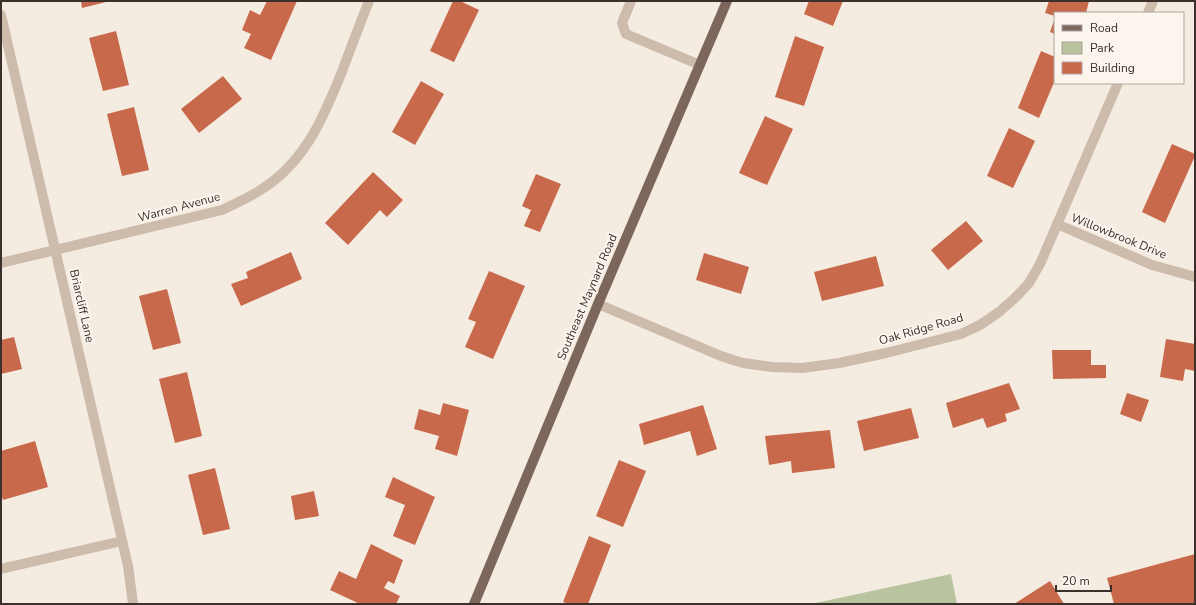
<svg xmlns="http://www.w3.org/2000/svg" width="1196" height="605" font-family="'Nunito Sans',sans-serif">
  <rect width="100%" height="100%" fill="#f4ebe1"/>
  <polygon fill="#b8c4a0" points="951,574 957,604 811,604"/>
  <g fill="#c8694b">
    <polygon points="81,1 106,1 106,2 82,8"/>
    <polygon points="267,1 297,1 271,60 244,48 251,34 242,30 250,10 260,15"/>
    <polygon points="453,1 460,1 479,10 454,62 430,51"/>
    <polygon points="809,1 843,1 833,26 804,14"/>
    <polygon points="1049,1 1089,1 1086,13 1055,13 1055,16 1045,13"/>
    <polygon points="1055,18 1055,34 1050,32"/>
    <polygon points="116,31 129,85 103,91 89,38"/>
    <polygon points="795,36 824,47 804,106 775,97"/>
    <polygon points="1041,51 1055,57 1055,80 1039,118 1018,108"/>
    <polygon points="223,76 242,99 199,133 181,109"/>
    <polygon points="421,81 444,94 415,145 392,132"/>
    <polygon points="134,107 149,170 122,176 107,114"/>
    <polygon points="765,116 793,129 767,185 739,173"/>
    <polygon points="1009,128 1035,141 1013,188 987,176"/>
    <polygon points="1172,144 1195,154 1195,156 1165,223 1142,212"/>
    <polygon points="373,172 403,200 387,217 380,210 348,245 325,223"/>
    <polygon points="536,174 561,184 540,232 524,226 531,210 522,206"/>
    <polygon points="966,221 983,241 948,270 931,250"/>
    <polygon points="291,252 302,279 241,306 231,284 248,278 246,272"/>
    <polygon points="704,253 749,267 741,294 696,280"/>
    <polygon points="876,256 884,286 822,301 814,272"/>
    <polygon points="489,271 525,286 493,359 465,347 476,322 468,319"/>
    <polygon points="167,289 181,343 153,350 139,296"/>
    <polygon points="14,337 22,369 1,374 1,340"/>
    <polygon points="1166,339 1195,344 1195,371 1185,369 1183,381 1160,377"/>
    <polygon points="1052,350 1091,350 1091,365 1106,365 1106,378 1053,379"/>
    <polygon points="187,372 202,436 175,443 159,379"/>
    <polygon points="1009,383 1020,409 1005,414 1007,421 987,428 983,418 953,428 946,403"/>
    <polygon points="1127,393 1149,400 1141,422 1120,414"/>
    <polygon points="443,403 469,410 457,456 435,449 439,436 414,429 419,409 440,415"/>
    <polygon points="703,405 717,449 697,456 690,431 644,445 639,424"/>
    <polygon points="911,408 919,438 864,451 857,421"/>
    <polygon points="830,430 835,468 792,473 791,461 769,465 765,436"/>
    <polygon points="35,441 48,487 3,500 1,493 1,451"/>
    <polygon points="619,460 646,471 623,527 596,516"/>
    <polygon points="215,468 230,529 203,535 188,475"/>
    <polygon points="393,477 435,497 415,545 393,536 405,505 385,497"/>
    <polygon points="314,491 319,516 295,520 291,496"/>
    <polygon points="589,536 611,545 588,604 569,604 563,602"/>
    <polygon points="371,544 403,560 394,584 388,581 384,588 400,596 396,604 360,604 330,590 339,571 356,579"/>
    <polygon points="1195,554 1195,604 1114,604 1107,578"/>
    <polygon points="1050,581 1064,604 1014,604"/>
  </g>
  <g fill="none" stroke-linecap="round" stroke-linejoin="round">
    <g stroke="#cdbbac" stroke-width="10">
      <polyline points="631,1 622,23 626,34 700,65"/>
      <polyline points="1148,13 1153,1"/>
      <polyline points="1,15 128,566 133,604"/>
      <polyline points="1057,224 1152,265 1195,277"/>
      <path d="M1 263 222 210C236 203 251 197 265 187 307 159 325 114 343 69 351 47 360 24 369 1"/>
      <polyline points="598,304 721,356 743,363 772,367 802,368 839,363 886,353 961,334 980,325 999,312 1016,297 1029,283 1040,264 1118,83"/>
      <polyline points="1,569 122,541"/>
    </g>
    <polyline stroke="#7d675c" stroke-width="10" points="474,604 598,304 727,1"/>
  </g>
  <g text-anchor="middle" stroke-width="4" stroke-linejoin="round" paint-order="stroke">
    <g font-size="12" fill="#3b302b" stroke="#fbf5ee">
      <text transform="translate(179 207) rotate(-15)" y="4">Warren Avenue</text>
      <text transform="translate(1119 236) rotate(22)" y="4">Willowbrook Drive</text>
      <text transform="translate(587 297) rotate(-67)" y="4">Southeast Maynard Road</text>
      <text transform="translate(82 306) rotate(77)" y="4">Briarcliff Lane</text>
      <text transform="translate(921 329) rotate(-16)" y="4">Oak Ridge Road</text>
    </g>
  </g>
  <rect width="1196" height="605" fill="none" stroke="#3b302b" stroke-width="4"/>
  <rect x="1054" y="12" width="130" height="72" fill="#fbf5ee" stroke="#aea6a0"/>
  <rect x="1062" y="25" width="20" height="6" fill="#7d675c" stroke="#aea6a0"/>
  <text x="1090" y="32" font-size="12" fill="#3b302b">Road</text>
  <rect x="1062" y="42" width="20" height="12" fill="#b8c4a0" stroke="#aea6a0"/>
  <text x="1090" y="52" font-size="12" fill="#3b302b">Park</text>
  <rect x="1062" y="62" width="20" height="12" fill="#c8694b" stroke="#aea6a0"/>
  <text x="1090" y="72" font-size="12" fill="#3b302b">Building</text>
  <path d="M1056 585v6h55v-6" fill="none" stroke="#3b302b" stroke-width="2"/>
  <text x="1062" y="585" font-size="12" fill="#3b302b" stroke="#fbf5ee" stroke-width="3" paint-order="stroke">20 m</text>
</svg>
